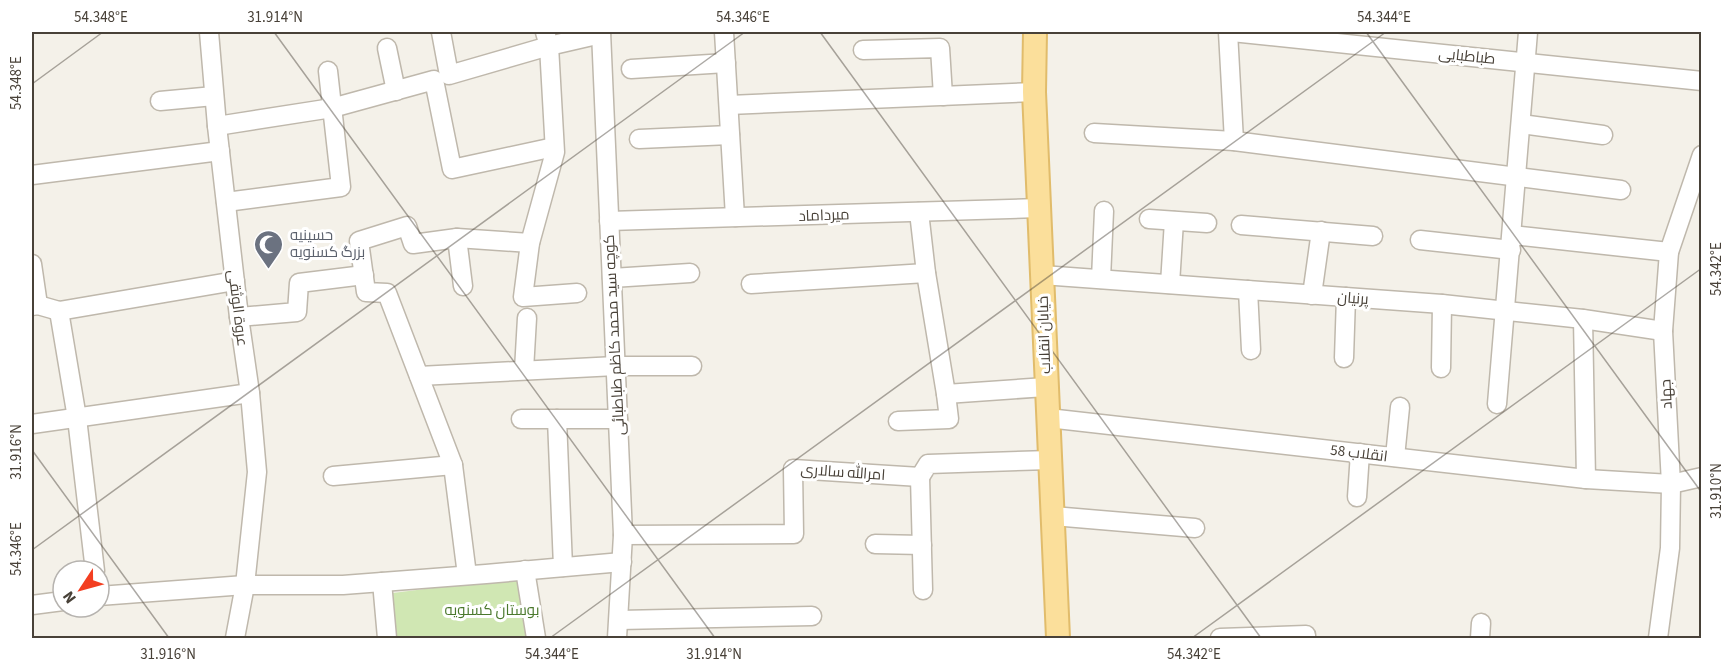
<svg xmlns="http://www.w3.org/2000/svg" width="1733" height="670" font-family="'Source Sans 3',Cairo,sans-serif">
  <rect width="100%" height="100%" fill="#f4f1e9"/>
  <polygon fill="#d0e7b3" points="519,577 527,638 395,638 393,593"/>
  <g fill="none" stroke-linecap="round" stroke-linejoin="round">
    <defs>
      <g id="minor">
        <polyline points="209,32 217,126 239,317 250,393 257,472 245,585 235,638"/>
        <polyline points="441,32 449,75 549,46 601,34"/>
        <polyline points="545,32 549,46 555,152 530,243 523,297 577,293"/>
        <polyline points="601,32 623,535 617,638"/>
        <polyline points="724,32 735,217"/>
        <polyline points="1228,32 1234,141"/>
        <polyline points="1232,32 1702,81"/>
        <polyline points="387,48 396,91"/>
        <polyline points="863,50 940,48 943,96"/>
        <polyline points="631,69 726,63"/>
        <polyline points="160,101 214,96"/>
        <polyline points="729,105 1034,92"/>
        <polyline points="1521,124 1603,135"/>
        <polyline points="217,126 332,108 434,80 452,169 554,147"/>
        <polyline points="1094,133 1234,141 1621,190"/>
        <polyline points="639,139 730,135"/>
        <polyline points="32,175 220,151"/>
        <polyline points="226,202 341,187 328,71"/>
        <polyline points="919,212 926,273 946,394 1046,387"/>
        <polyline points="1149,219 1207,223"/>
        <polyline points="609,221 1039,208"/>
        <polyline points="1241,225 1373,236"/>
        <polyline points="1512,235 1669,252"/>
        <polyline points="457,238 463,286"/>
        <polyline points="1420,240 1511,250"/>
        <polyline points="32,264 38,305"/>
        <polyline points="1042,275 1442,304 1583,319 1663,331"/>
        <polyline points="612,278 690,273"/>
        <polyline points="1101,279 1104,211"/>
        <polyline points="751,284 926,273"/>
        <polyline points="1170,284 1174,221"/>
        <polyline points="1248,290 1251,350"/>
        <polyline points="1312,295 1321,231"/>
        <polyline points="32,306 38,305 59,311 235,281"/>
        <polyline points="59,311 77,418 95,571"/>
        <polyline points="239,317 297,312 299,283 364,275"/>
        <polyline points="1583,319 1586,479"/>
        <polyline points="1344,358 1346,297"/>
        <polyline points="1441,368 1442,304"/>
        <polyline points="524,370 527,318"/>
        <polyline points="419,376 616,366 692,366"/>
        <polyline points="1497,404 1528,32"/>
        <polyline points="1048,418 1586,479 1671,484 1702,477"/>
        <polyline points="521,419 618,419"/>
        <polyline points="557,419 563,567"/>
        <polyline points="898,421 949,419 946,394"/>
        <polyline points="32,424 250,393"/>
        <polyline points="1395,457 1400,407"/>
        <polyline points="333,476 453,465"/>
        <polyline points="920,477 923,590"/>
        <polyline points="1357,497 1360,453"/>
        <polyline points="1053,516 1195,528"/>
        <polyline points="623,535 794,534 793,469 920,477 928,464 1050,460"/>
        <polyline points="875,544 922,545"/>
        <polyline points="525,570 536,638"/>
        <polyline points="467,575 453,465 387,293 366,292 359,241 407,226 413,244 457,238 530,243"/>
        <polyline points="382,582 387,638"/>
        <polyline points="99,596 245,585 343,585 486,574 622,562"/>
        <polyline points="32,605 63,601"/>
        <polyline points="619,620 812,616"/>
        <polyline points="1220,638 1306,635 1306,638"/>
        <polyline points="1480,638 1481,623"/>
        <polyline points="1658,638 1670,548 1671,484 1663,331 1669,252 1702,155"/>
      </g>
      <polyline id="major" points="1035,32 1034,92 1058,638"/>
    </defs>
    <use href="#minor" stroke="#bfb8ac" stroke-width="21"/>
    <use href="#major" stroke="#e1bc6b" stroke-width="26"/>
    <use href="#minor" stroke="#fff" stroke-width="18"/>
    <use href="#major" stroke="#fbdf9b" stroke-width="22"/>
  </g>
  <path fill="none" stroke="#484138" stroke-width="1.5" stroke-opacity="0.45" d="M274 32 715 638M820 32 1261 638M1366 32 1702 493M32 84 103 32M32 450 169 638M32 550 745 32M550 638 1386 32M1192 638 1702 268"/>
  <defs>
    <symbol id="mosque-pin" viewBox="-11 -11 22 30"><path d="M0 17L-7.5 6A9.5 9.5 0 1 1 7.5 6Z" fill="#6b7280" stroke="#fff"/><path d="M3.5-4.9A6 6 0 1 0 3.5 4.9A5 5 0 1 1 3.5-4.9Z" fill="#fff"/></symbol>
  </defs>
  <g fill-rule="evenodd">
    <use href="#mosque-pin" x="252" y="228" width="33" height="45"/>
  </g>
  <g text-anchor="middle" stroke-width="6" stroke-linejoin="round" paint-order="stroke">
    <g font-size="15" fill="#484138" stroke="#fff">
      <text transform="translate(1467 56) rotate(6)" y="5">طباطبایی</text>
      <text transform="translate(824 215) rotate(-2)" y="5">میرداماد</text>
      <text transform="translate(1353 298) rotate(4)" y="5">پرنیان</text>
      <text transform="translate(238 308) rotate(83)" y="5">عروة الوثقی</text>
      <text transform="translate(614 335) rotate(-93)" y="5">کوچه سید محمد کاظم طباطبائی</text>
      <text transform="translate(1044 335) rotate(-92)" y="5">خیابان انقلاب</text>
      <text transform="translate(1666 394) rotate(-93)" y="5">جهاد</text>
      <text transform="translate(1359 453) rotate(7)" y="5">انقلاب 58</text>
      <text transform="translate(843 472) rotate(4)" y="5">امرالله سالاری</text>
    </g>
    <g font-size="15" fill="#5b616d" stroke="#fff" text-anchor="start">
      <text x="290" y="240">حسینیه<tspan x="290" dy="17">بزرگ کسنویه</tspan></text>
    </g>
    <g font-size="15" fill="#4a782c" stroke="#fff">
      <text x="492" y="615">بوستان کسنویه</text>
    </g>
  </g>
  <rect width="1733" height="670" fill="none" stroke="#ffffff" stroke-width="66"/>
  <g transform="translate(81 589) rotate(234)"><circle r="28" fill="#ffffff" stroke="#b6b3af" stroke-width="1.5"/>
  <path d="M0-4.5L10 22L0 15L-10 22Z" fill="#f33e21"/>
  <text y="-9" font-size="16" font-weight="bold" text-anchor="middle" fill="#484138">N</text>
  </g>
  <rect x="33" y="33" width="1667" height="604" fill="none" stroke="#484138" stroke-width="2"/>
  <g font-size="15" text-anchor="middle" fill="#484138">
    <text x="101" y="22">54.348°E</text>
    <text x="275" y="22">31.914°N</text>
    <text x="743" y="22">54.346°E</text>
    <text x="1384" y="22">54.344°E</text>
    <text transform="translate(16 83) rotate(-90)" y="5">54.348°E</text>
    <text transform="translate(1716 269) rotate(-90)" y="5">54.342°E</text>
    <text transform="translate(16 452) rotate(-90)" y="5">31.916°N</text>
    <text transform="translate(1716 491) rotate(-90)" y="5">31.910°N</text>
    <text transform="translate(16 549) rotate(-90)" y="5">54.346°E</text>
    <text x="168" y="659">31.916°N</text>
    <text x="552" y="659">54.344°E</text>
    <text x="714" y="659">31.914°N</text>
    <text x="1194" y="659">54.342°E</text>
  </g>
</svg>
